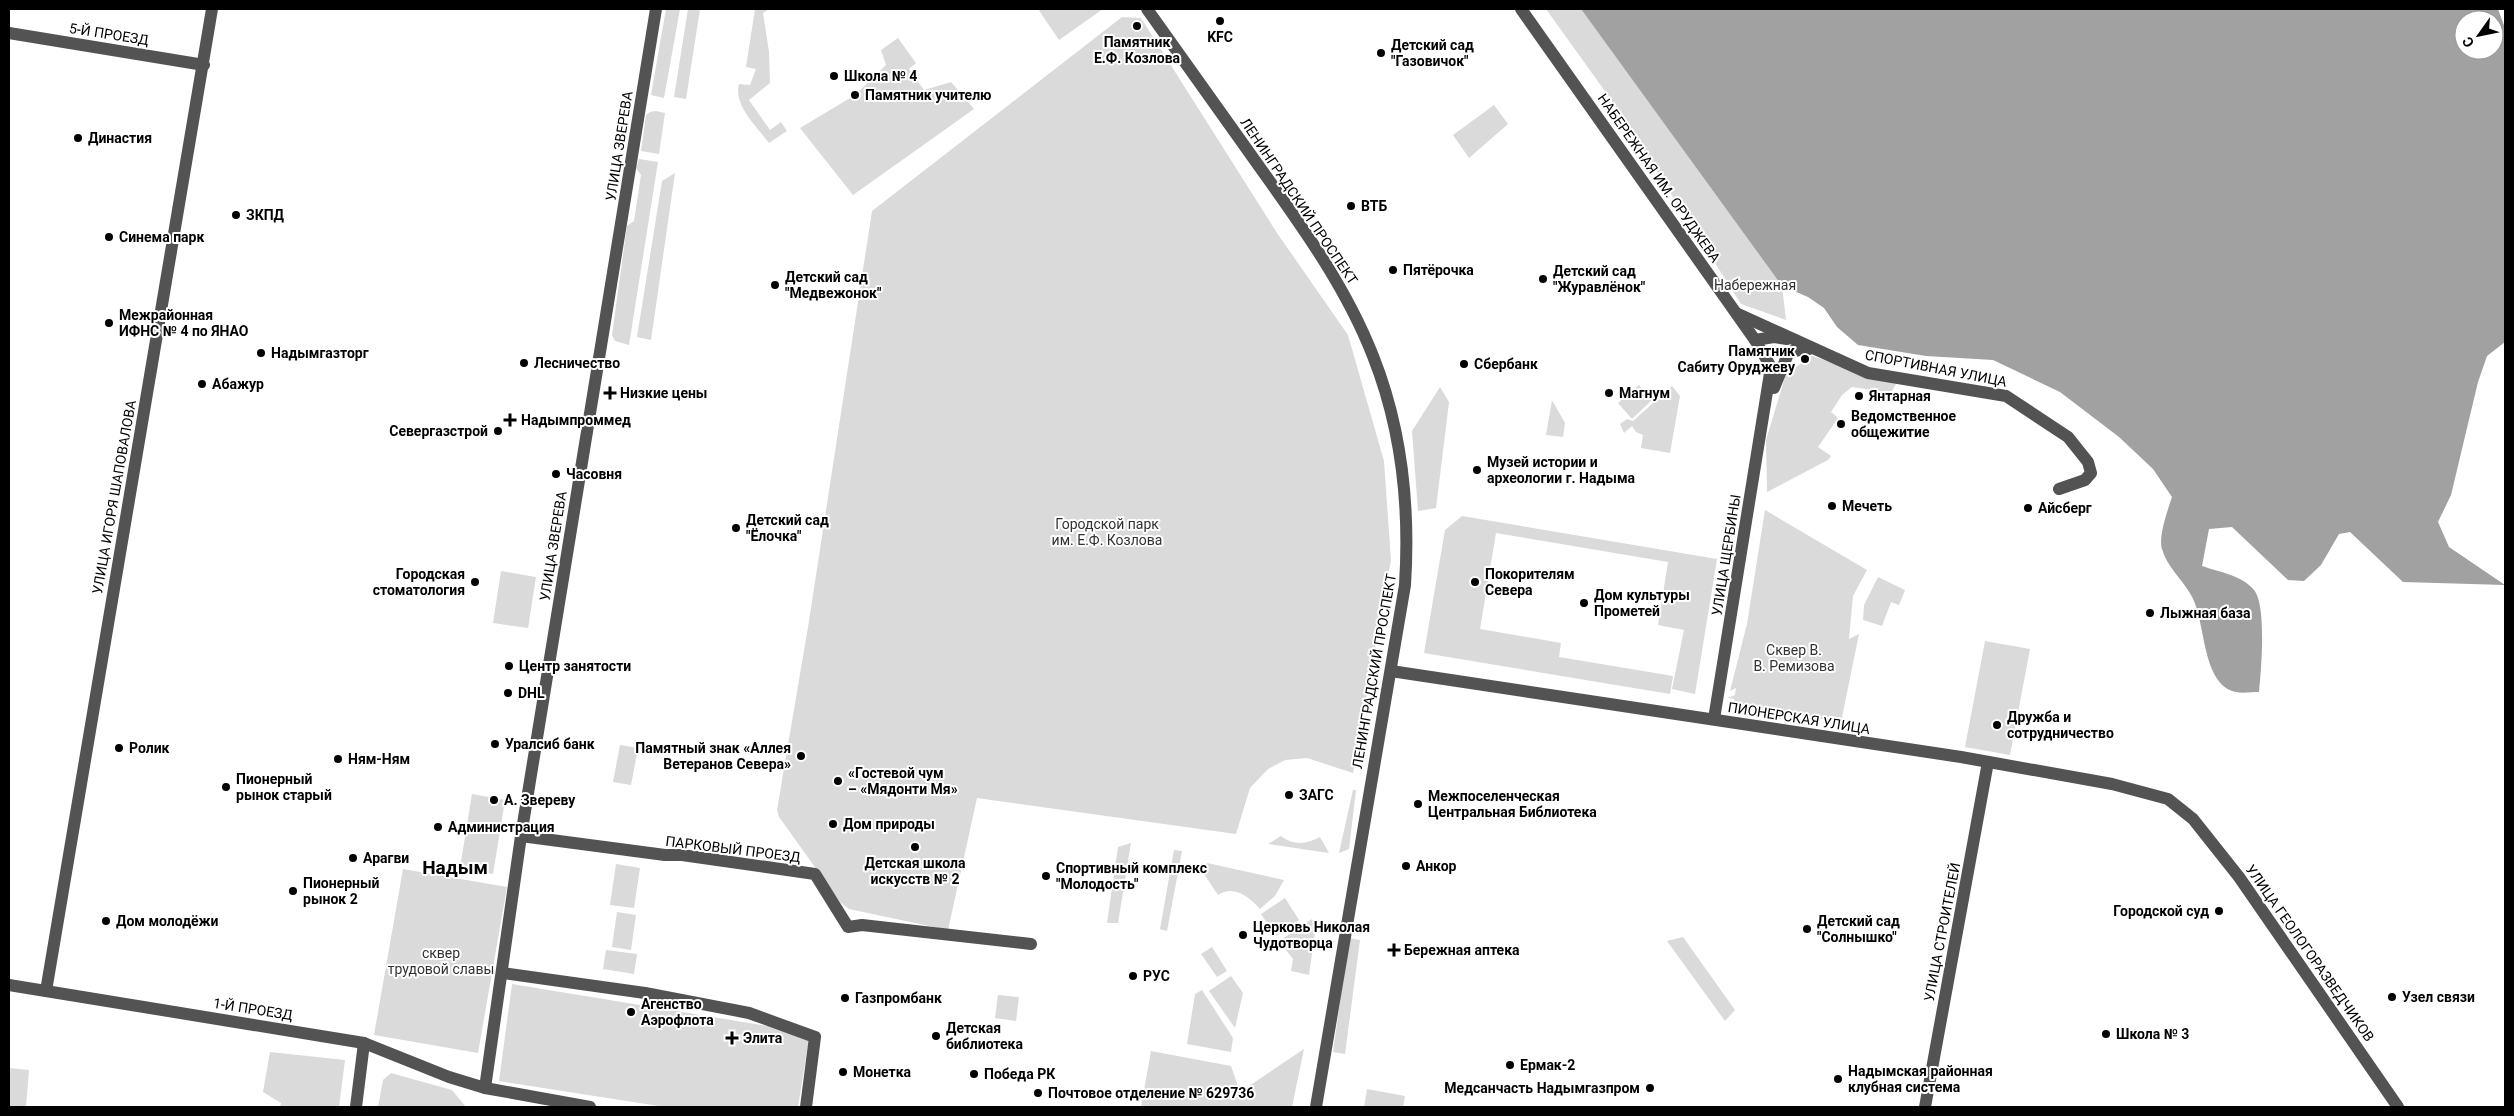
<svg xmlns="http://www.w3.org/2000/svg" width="2514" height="1116" font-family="Roboto,sans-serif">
  <rect width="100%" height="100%" fill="#fff"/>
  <g fill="#dadada">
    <polygon points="666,9 680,9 664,98 651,95"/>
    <polygon points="688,9 700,9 686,99 674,97"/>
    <path d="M755 9H769L763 13 769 52 770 83 749 100 770 130 781 122 787 131 769 143C757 127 733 105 739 84L750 85 756 69 746 67Z"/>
    <polygon points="1038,9 1103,9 1059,40"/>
    <polygon points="1546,9 1581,9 1782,286 1786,320 1741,304 1612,101"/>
    <polygon points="1122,17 1141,18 1277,233 1348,335 1384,461 1391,560 1353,773 1307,758 1285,760 1268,769 1250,788 1236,834 977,798 948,930 849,909 840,902 779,817 777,810 809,621 872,211"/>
    <polygon points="898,38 916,63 909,69 924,90 951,82 974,109 853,195 800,128 855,95 886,65 881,50"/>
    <polygon points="1494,105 1508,124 1469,158 1453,135"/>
    <polygon points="656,111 665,113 659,154 641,151 646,115 650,112"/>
    <polygon points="639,159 658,162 629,345 615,341 612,335 627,226 634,221 641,175 636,168"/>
    <polygon points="675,173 651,340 637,337 662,181"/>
    <polygon points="1812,356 1896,384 1888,398 1872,390 1852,387 1842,395 1831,412 1838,418 1818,447 1831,456 1828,460 1767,492 1766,440 1786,374"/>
    <polygon points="1639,385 1652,400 1632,419 1618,403"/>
    <polygon points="1672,386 1680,396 1670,453 1641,448 1643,435 1636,432 1632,426 1624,433 1620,424 1627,419 1633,421"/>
    <polygon points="1440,387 1449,402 1436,508 1418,511 1412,431"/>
    <polygon points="1552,400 1565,423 1563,437 1546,435"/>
    <polygon points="1765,510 1867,570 1853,596 1849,639 1859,634 1841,722 1734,706 1734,699 1728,698 1735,695 1736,688 1730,691 1747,624"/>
    <polygon points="1462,516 1717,559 1695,694 1672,689 1684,630 1658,625 1668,562 1496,533 1480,629 1561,643 1559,657 1673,676 1670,694 1424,653 1445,530"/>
    <polygon points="501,571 536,577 528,628 493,623"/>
    <polygon points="1878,577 1905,590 1899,605 1891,602 1882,626 1863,620 1864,605"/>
    <polygon points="1985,641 2030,649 2010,755 1965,747"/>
    <polygon points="620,745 638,748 631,785 613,782"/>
    <polygon points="1353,790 1356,790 1349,849 1339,853"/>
    <polygon points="472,794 505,800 493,874 460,868"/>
    <path d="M1281 836C1293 846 1307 844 1320 837L1329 853 1268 844Z"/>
    <polygon points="1131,843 1118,923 1107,923 1118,847"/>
    <polygon points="1174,850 1182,851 1167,931 1160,929"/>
    <path d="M1207 863 1284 880 1275 896 1260 909C1248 896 1234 885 1218 895L1204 874Z"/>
    <polygon points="616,864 640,868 634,908 610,905"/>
    <polygon points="403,869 507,887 478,1053 374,1035"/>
    <polygon points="1285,898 1299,920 1276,936 1261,914"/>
    <polygon points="617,912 636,915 631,950 612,947"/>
    <polygon points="1312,919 1316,925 1309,975 1291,971 1293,959 1279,941"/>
    <polygon points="1683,937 1735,1010 1725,1021 1667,941"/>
    <polygon points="1349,938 1360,940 1345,1054 1333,1052"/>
    <polygon points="1212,947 1227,971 1217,977 1201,954"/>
    <polygon points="606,950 637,954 634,974 603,969"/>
    <polygon points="1231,976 1243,993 1235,1028 1209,991"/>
    <polygon points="512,984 810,1033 798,1107 665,1107 499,1081"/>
    <polygon points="1202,990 1233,1038 1231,1052 1187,1044 1195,994"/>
    <polygon points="998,995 1019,997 1016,1021 995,1018"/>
    <polygon points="1304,1049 1292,1107 1141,1107 1151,1051 1231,1066 1240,1092"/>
    <polygon points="270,1052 345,1060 339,1107 280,1107 281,1103 263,1092"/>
    <polygon points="9,1068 29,1070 26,1107 9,1107"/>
    <polygon points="391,1073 452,1090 466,1107 378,1107 383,1080"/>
    <polygon points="1367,1089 1405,1096 1403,1107 1364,1107"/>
  </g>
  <path fill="#a1a1a1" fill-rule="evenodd" d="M1581 9H2498L2505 28V342L2487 356 2478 382 2451 495 2438 522 2449 547 2505 585 2403 582 2350 532 2339 534 2321 565 2304 581 2288 580 2232 527 2209 529 2202 566C2219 572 2242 575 2254 590 2267 606 2261 671 2259 692 2251 692 2239 694 2232 691 2201 679 2206 620 2191 595 2182 579 2167 567 2162 549 2158 537 2168 509 2172 497L2153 469 2119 437 2060 392 1993 360 1926 356 1858 345 1837 327 1824 308 1808 297 1782 286ZM2464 20H2494V50H2464Z"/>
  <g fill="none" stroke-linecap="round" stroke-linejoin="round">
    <g stroke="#535353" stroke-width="12">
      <path d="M1147 9C1185 62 1223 115 1261 169 1303 228 1346 287 1373 356 1402 429 1410 507 1405 585L1316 1107"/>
      <polyline points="1521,9 1755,340 1771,367 1714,719"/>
      <polyline points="9,33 204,65"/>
      <polyline points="1738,314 1868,373 2006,396 2068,437 2088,462 2091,473 2085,480 2059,489"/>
      <polyline points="1755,340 1774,337 1787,339"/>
      <polyline points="1774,388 1788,354 1793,351 1809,349"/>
      <polyline points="1391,671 1961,757 2112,784 2168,799 2193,819 2239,877 2398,1107"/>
      <polyline points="521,836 665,855 682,855 815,874 848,927 862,925 1031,944"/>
      <polyline points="503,973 645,993 749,1013 815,1037 806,1107"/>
      <polyline points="9,985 364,1043 449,1077 485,1088 590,1107"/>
      <polyline points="46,991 212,9"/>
      <polyline points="485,1088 521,836 656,9"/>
      <polyline points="356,1107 364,1043"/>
      <polyline points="1925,1107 1988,762"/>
    </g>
  </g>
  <g fill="#000" stroke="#fff" stroke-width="2">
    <circle cx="1220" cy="21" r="5"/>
    <circle cx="1137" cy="26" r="5"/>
    <circle cx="1381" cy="53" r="5"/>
    <circle cx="834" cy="76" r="5"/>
    <circle cx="855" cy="95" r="5"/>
    <circle cx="78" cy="138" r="5"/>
    <circle cx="1351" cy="206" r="5"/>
    <circle cx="236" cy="215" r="5"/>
    <circle cx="109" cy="237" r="5"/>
    <circle cx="1393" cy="270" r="5"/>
    <circle cx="1543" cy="279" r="5"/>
    <circle cx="775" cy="285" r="5"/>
    <circle cx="109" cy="323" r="5"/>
    <circle cx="261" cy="353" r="5"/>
    <circle cx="1805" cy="359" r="5"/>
    <circle cx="524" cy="363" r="5"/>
    <circle cx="1464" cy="364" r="5"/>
    <circle cx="202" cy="384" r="5"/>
    <path d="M607.5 385.5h5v5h5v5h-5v5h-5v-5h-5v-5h5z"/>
    <circle cx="1609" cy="393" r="5"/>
    <circle cx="1859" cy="396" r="5"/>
    <path d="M507.5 412.5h5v5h5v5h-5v5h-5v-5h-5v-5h5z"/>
    <circle cx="1841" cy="424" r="5"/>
    <circle cx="498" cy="431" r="5"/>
    <circle cx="1477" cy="470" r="5"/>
    <circle cx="556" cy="474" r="5"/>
    <circle cx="1832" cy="506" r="5"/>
    <circle cx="2028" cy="508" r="5"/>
    <circle cx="736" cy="528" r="5"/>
    <circle cx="475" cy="582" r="5"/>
    <circle cx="1475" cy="582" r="5"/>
    <circle cx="1584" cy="603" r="5"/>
    <circle cx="2150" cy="613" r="5"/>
    <circle cx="509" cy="666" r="5"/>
    <circle cx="508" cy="693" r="5"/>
    <circle cx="1997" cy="725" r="5"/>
    <circle cx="495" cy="744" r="5"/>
    <circle cx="119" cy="748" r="5"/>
    <circle cx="801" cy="756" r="5"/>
    <circle cx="338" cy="759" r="5"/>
    <circle cx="838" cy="781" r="5"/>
    <circle cx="226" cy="787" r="5"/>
    <circle cx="1289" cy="795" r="5"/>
    <circle cx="494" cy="800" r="5"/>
    <circle cx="1418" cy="804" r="5"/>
    <circle cx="833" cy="824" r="5"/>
    <circle cx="438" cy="827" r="5"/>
    <circle cx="915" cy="847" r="5"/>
    <circle cx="353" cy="858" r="5"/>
    <circle cx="1406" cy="866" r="5"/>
    <circle cx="1046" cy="876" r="5"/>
    <circle cx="293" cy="891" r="5"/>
    <circle cx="2219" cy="911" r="5"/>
    <circle cx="106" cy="921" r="5"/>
    <circle cx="1807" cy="929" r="5"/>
    <circle cx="1243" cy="935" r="5"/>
    <path d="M1391.5 942.5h5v5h5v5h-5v5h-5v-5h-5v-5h5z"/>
    <circle cx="1133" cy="976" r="5"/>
    <circle cx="2392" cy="997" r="5"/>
    <circle cx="845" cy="998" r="5"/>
    <circle cx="631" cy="1012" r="5"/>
    <circle cx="2106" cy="1034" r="5"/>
    <circle cx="936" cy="1036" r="5"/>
    <path d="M729.5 1030.5h5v5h5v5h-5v5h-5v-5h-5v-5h5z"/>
    <circle cx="1510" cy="1065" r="5"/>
    <circle cx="843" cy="1072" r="5"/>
    <circle cx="974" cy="1074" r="5"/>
    <circle cx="1838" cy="1079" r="5"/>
    <circle cx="1650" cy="1088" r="5"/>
    <circle cx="1038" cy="1093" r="5"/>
  </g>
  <g text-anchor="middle" stroke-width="4" stroke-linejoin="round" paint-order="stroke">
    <g font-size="14" fill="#000" stroke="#fff">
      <text transform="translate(109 34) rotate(9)" y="5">5-Й ПРОЕЗД</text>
      <text transform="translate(619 146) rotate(-81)" y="5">УЛИЦА ЗВЕРЕВА</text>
      <text transform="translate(1659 178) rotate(55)" y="5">НАБЕРЕЖНАЯ ИМ. ОРУДЖЕВА</text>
      <text transform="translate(1299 201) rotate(56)" y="5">ЛЕНИНГРАДСКИЙ ПРОСПЕКТ</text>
      <text transform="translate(1936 368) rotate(11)" y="5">СПОРТИВНАЯ УЛИЦА</text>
      <text transform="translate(114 497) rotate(-80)" y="5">УЛИЦА ИГОРЯ ШАПОВАЛОВА</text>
      <text transform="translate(553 546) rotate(-81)" y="5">УЛИЦА ЗВЕРЕВА</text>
      <text transform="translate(1726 555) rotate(-81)" y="5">УЛИЦА ЩЕРБИНЫ</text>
      <text transform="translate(1374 671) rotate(-80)" y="5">ЛЕНИНГРАДСКИЙ ПРОСПЕКТ</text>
      <text transform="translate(1799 718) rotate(9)" y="5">ПИОНЕРСКАЯ УЛИЦА</text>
      <text transform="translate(733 849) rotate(7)" y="5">ПАРКОВЫЙ ПРОЕЗД</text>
      <text transform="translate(1942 932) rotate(-79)" y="5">УЛИЦА СТРОИТЕЛЕЙ</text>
      <text transform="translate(2310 953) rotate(55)" y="5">УЛИЦА ГЕОЛОГОРАЗВЕДЧИКОВ</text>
      <text transform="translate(253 1009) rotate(9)" y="5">1-Й ПРОЕЗД</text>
    </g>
    <g font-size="14" font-weight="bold" fill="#000" stroke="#fff" text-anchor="start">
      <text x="1220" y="42" text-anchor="middle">KFC</text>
      <text x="1137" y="47" text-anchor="middle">Памятник<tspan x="1137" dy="16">Е.Ф. Козлова</tspan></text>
      <text x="1391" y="50">Детский сад<tspan x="1391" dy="16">"Газовичок"</tspan></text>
      <text x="844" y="81">Школа № 4</text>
      <text x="865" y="100">Памятник учителю</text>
      <text x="88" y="143">Династия</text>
      <text x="1361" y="211">ВТБ</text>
      <text x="246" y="220">ЗКПД</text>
      <text x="119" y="242">Синема парк</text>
      <text x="1403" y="275">Пятёрочка</text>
      <text x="1553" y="276">Детский сад<tspan x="1553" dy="16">"Журавлёнок"</tspan></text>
      <text x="785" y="282">Детский сад<tspan x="785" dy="16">"Медвежонок"</tspan></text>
      <text x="119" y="320">Межрайонная<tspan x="119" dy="16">ИФНС № 4 по ЯНАО</tspan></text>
      <text x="1795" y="356" text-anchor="end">Памятник<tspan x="1795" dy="16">Сабиту Оруджеву</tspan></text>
      <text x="271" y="358">Надымгазторг</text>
      <text x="534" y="368">Лесничество</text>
      <text x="1474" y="369">Сбербанк</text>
      <text x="212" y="389">Абажур</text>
      <text x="620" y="398">Низкие цены</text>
      <text x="1619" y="398">Магнум</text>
      <text x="1869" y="401">Янтарная</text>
      <text x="1851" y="421">Ведомственное<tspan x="1851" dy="16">общежитие</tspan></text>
      <text x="521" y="425">Надымпроммед</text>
      <text x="488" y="436" text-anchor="end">Севергазстрой</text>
      <text x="1487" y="467">Музей истории и<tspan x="1487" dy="16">археологии г. Надыма</tspan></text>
      <text x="566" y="479">Часовня</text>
      <text x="1842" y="511">Мечеть</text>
      <text x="2038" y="513">Айсберг</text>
      <text x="746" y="525">Детский сад<tspan x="746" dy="16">"Ёлочка"</tspan></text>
      <text x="465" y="579" text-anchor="end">Городская<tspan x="465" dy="16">стоматология</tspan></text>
      <text x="1485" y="579">Покорителям<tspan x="1485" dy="16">Севера</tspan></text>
      <text x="1594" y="600">Дом культуры<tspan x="1594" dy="16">Прометей</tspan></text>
      <text x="2160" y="618">Лыжная база</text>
      <text x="519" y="671">Центр занятости</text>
      <text x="518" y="698">DHL</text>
      <text x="2007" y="722">Дружба и<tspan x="2007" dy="16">сотрудничество</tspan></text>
      <text x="505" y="749">Уралсиб банк</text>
      <text x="129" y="753">Ролик</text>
      <text x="791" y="753" text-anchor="end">Памятный знак «Аллея<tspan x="791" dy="16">Ветеранов Севера»</tspan></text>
      <text x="348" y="764">Ням-Ням</text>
      <text x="848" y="778">«Гостевой чум<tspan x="848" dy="16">– «Мядонти Мя»</tspan></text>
      <text x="236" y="784">Пионерный<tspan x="236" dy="16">рынок старый</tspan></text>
      <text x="1299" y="800">ЗАГС</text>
      <text x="1428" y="801">Межпоселенческая<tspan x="1428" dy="16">Центральная Библиотека</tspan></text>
      <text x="504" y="805">А. Звереву</text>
      <text x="843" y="829">Дом природы</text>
      <text x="448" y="832">Администрация</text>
      <text x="363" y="863">Арагви</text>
      <text x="915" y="868" text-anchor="middle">Детская школа<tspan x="915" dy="16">искусств № 2</tspan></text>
      <text x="1416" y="871">Анкор</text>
      <text x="1056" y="873">Спортивный комплекс<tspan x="1056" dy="16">"Молодость"</tspan></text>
      <text x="303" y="888">Пионерный<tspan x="303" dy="16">рынок 2</tspan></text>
      <text x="2209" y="916" text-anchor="end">Городской суд</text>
      <text x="116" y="926">Дом молодёжи</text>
      <text x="1817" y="926">Детский сад<tspan x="1817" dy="16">"Солнышко"</tspan></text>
      <text x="1253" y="932">Церковь Николая<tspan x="1253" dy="16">Чудотворца</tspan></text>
      <text x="1404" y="955">Бережная аптека</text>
      <text x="1143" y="981">РУС</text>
      <text x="2402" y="1002">Узел связи</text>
      <text x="855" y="1003">Газпромбанк</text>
      <text x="641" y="1009">Агенство<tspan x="641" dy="16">Аэрофлота</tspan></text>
      <text x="946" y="1033">Детская<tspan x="946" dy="16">библиотека</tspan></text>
      <text x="2116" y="1039">Школа № 3</text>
      <text x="743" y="1043">Элита</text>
      <text x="1520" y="1070">Ермак-2</text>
      <text x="1848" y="1076">Надымская районная<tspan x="1848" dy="16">клубная система</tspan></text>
      <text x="853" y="1077">Монетка</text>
      <text x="984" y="1079">Победа РК</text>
      <text x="1640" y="1093" text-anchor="end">Медсанчасть Надымгазпром</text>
      <text x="1048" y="1098">Почтовое отделение № 629736</text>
    </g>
    <g font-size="14" fill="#313131" stroke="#fff">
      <text x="1755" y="290">Набережная</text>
      <text x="1107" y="529">Городской парк<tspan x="1107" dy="16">им. Е.Ф. Козлова</tspan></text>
      <text x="1794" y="655">Сквер В.<tspan x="1794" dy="16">В. Ремизова</tspan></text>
      <text x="441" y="958">сквер<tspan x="441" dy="16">трудовой славы</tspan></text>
    </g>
    <g font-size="19" font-weight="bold" fill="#000" stroke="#fff">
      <text x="455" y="874">Надым</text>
    </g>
  </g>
  <rect width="2514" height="1116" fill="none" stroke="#000000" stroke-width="20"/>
  <g transform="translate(2479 35) rotate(237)"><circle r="24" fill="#ffffff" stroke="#999999"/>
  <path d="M0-4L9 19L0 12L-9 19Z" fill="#000000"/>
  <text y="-8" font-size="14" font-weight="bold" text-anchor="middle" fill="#000000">С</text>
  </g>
</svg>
